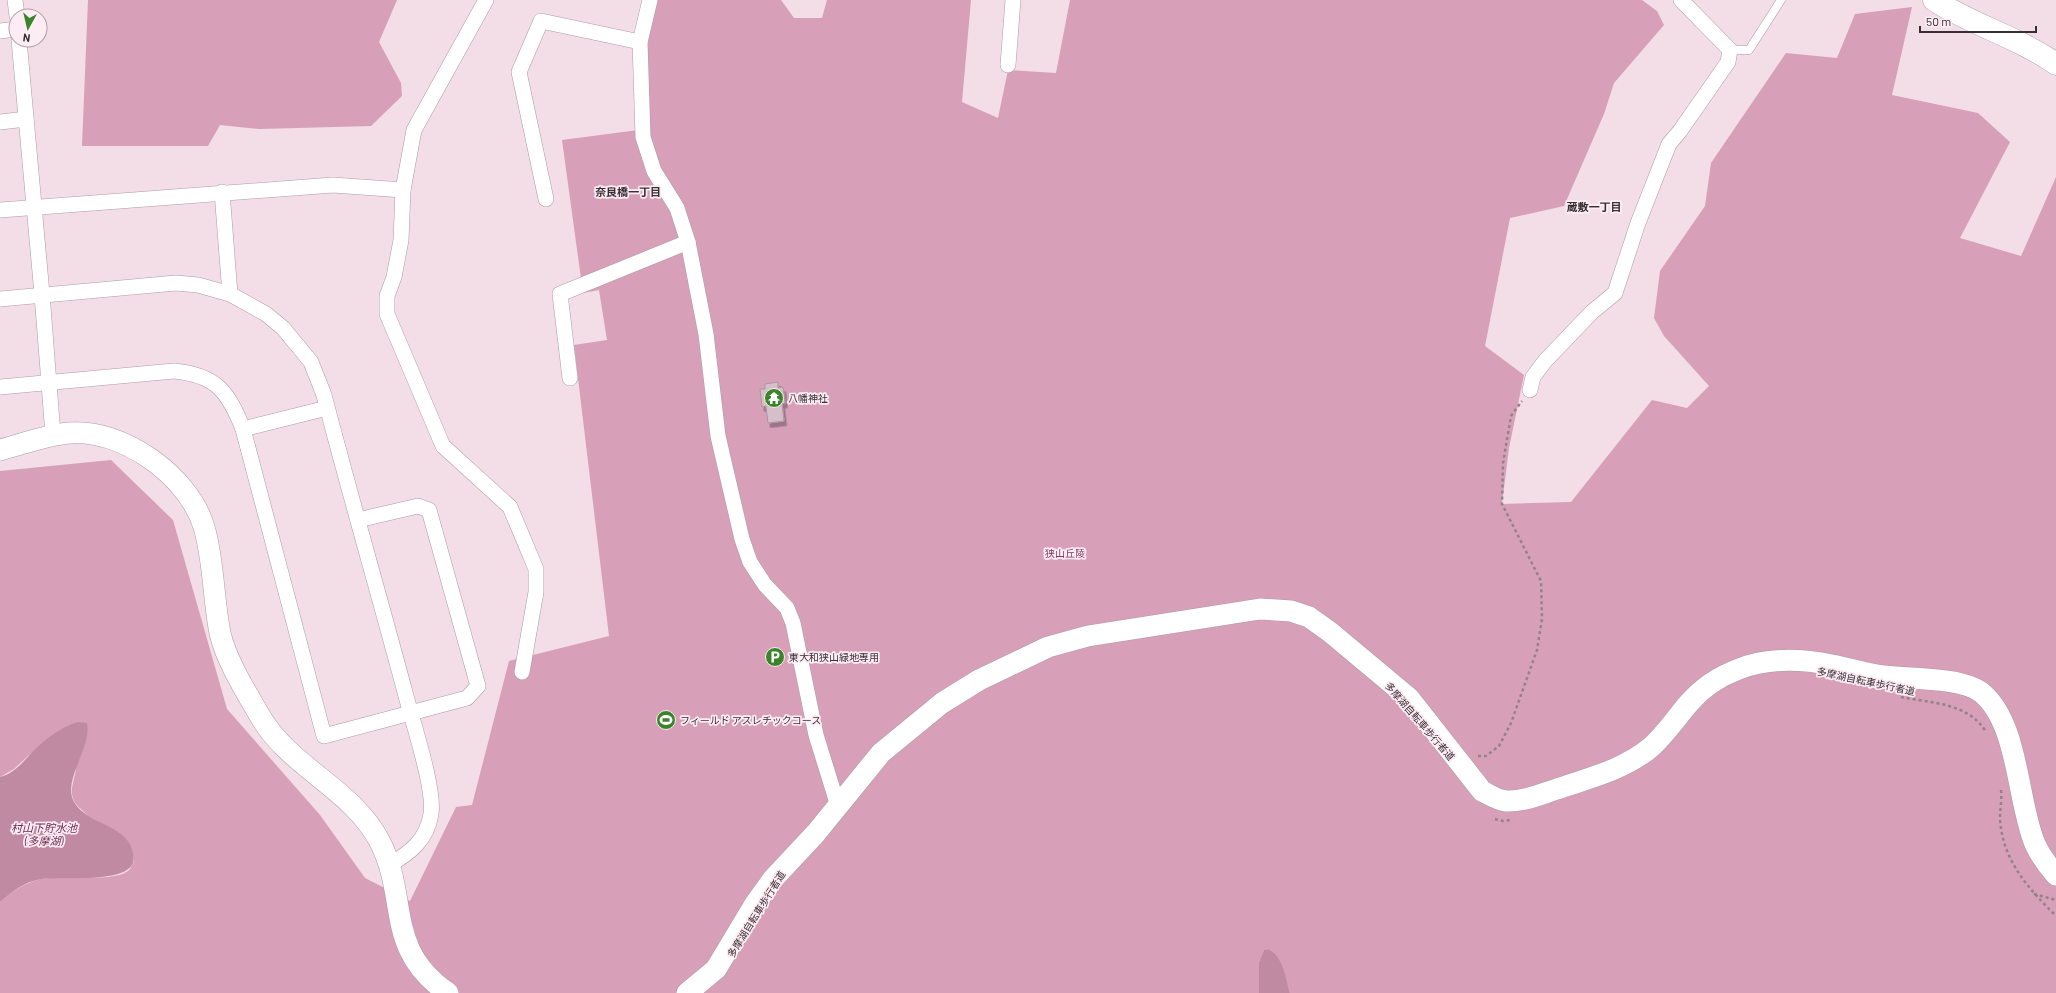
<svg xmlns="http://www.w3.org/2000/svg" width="2056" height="993" font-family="Barlow,'Noto Sans JP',sans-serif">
  <defs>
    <filter id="shadow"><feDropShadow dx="2.5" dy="4.5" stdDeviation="0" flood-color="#0004"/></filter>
  </defs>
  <rect width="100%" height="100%" fill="#f3dde6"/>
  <g fill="#d79fb8">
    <polygon points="88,0 397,0 379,42 401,83 402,96 371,126 259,129 220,125 208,146 82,146"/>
    <path d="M654 0H781L794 18H822L827 0H971L962 102 998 118 1008 70 1056 73 1070 0H1642L1657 11 1664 25 1614 83 1604 114 1564 206 1510 218 1485 346 1524 375 1509 448 1502 504 1571 502 1652 400 1687 408 1709 386 1664 336 1654 318 1660 271 1705 206 1711 163 1786 53 1837 58 1855 14 1912 7 1892 95 1978 113 2010 142 1960 238 2021 256 2056 177V993H1290C1285 977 1283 958 1268 949L1264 950 1259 962V993H0V902C13 891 23 884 40 879 60 875 116 883 129 870 131 868 132 864 134 862 128 825 106 832 84 812 81 809 76 805 74 801 68 788 77 776 76 764 75 751 71 738 69 725L28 756 14 769 0 777V471L111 460 173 520 227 709 320 815 365 878 410 901 456 807 472 805 509 661 609 636 574 345 607 340 599 290 583 293 562 140 646 129V43Z"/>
  </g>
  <g fill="#c18aa3">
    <path d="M78 722 87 723C92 748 62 780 74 802 87 825 130 825 133 854 133 857 134 860 133 863 125 884 62 876 41 879 24 882 13 891 0 902V777C18 773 29 753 43 742 53 734 66 725 78 722Z"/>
    <path d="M1268 949C1283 956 1286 979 1290 993H1259V962L1264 950Z"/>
  </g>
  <polygon fill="#d5c0c9" stroke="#ac97a0" filter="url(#shadow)" points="778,382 778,388 783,387 785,403 782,404 784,421 768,423 766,406 762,407 760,389 765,389 765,384"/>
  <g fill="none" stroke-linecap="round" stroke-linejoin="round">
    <defs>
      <polyline id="lane" points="1730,50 1749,50 1781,0"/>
      <g id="street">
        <polyline points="15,0 17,16"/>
        <polyline points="486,0 414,130 403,190 401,240 394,277 387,296 387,314 443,446 510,507 536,569 536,592 522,672"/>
        <polyline points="650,0 640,42 643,137 654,171 677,208 688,242 706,334 718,436 742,539 750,562 765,585 787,608 793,623 816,735 838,806"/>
        <polyline points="0,31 16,29"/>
        <polyline points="19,40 42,294 53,435"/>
        <polyline points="1008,65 1013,0"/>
        <polyline points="0,122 26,119"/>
        <polyline points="222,192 230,294"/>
        <polyline points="546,199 519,72 541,21 640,42"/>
        <polyline points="0,210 333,185 403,190"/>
        <path d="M0 299 176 283 198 285 230 294 266 314 283 328 311 362 324 395C350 495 379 595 406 696 413 723 435 789 431 814 427 840 410 853 389 865"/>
        <polyline points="570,378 560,294 688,242"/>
        <path d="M0 387 174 371C216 375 228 391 243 429L324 736 467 698 478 686 429 510 418 506 358 520"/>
        <polyline points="1530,390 1533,377 1545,361 1592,312 1615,293 1638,223 1669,144 1680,131 1728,62 1730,50 1681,0"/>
        <polyline points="243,429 327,408"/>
      </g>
      <g id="secondary">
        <path d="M0 450C23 444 46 435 69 433 122 428 189 476 204 527 214 561 213 598 220 633 226 660 246 692 260 716 289 767 353 789 380 842 409 899 384 949 448 993"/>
        <path d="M687 993 716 969 755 904 773 879 816 833 881 753 942 703 979 680 1048 647 1088 636 1260 609 1291 611 1309 617 1330 632 1409 698 1482 791C1490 795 1497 800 1506 801 1523 802 1541 794 1557 789 1589 778 1623 770 1650 748 1665 735 1676 718 1689 703 1702 688 1720 676 1739 669 1767 658 1802 659 1832 665 1849 668 1866 674 1883 676 1909 679 1963 677 1982 693 2019 724 2017 801 2035 844 2040 855 2048 866 2056 875"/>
      </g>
      <path id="primary" d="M1934 0C1972 25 2018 37 2056 64"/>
    </defs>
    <use href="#lane" stroke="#af9ba4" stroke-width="9"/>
    <use href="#street" stroke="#af9ba4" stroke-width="16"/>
    <use href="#secondary" stroke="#af9ba4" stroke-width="22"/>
    <use href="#primary" stroke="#af9ba4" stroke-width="23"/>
    <g stroke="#928389" stroke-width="2.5" stroke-dasharray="3 3" stroke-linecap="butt">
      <path d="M1901 697C1931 703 1969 703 1986 732"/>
      <polyline points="1478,756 1486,756 1499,746 1511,723 1537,650 1542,619 1541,581 1502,504 1503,463 1511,416 1522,401"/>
      <path d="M2001 790C2002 800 2000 809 2000 818 2002 860 2028 888 2056 916"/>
      <polyline points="1495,819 1503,821 1510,820"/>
      <polyline points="2034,894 2056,900"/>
    </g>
    <use href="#lane" stroke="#fff" stroke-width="8"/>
    <use href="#street" stroke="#fff" stroke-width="15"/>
    <use href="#secondary" stroke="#fff" stroke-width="21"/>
    <use href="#primary" stroke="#fff" stroke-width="22"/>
  </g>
  <defs>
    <symbol id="temple-disc" viewBox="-11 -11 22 22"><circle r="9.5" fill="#3b842c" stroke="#fdecf3"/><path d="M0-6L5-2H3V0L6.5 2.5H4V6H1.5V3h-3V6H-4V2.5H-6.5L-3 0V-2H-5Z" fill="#fff"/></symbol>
    <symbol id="parking-disc" viewBox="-11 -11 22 22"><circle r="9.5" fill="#3b842c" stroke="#fdecf3"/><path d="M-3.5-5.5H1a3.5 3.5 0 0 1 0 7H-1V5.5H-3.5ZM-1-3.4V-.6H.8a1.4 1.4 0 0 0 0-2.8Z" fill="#fff"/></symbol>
    <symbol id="stadium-disc" viewBox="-11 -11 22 22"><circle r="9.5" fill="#3b842c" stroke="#fdecf3"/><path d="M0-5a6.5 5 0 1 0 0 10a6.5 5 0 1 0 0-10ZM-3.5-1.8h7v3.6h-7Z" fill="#fff"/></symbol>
  </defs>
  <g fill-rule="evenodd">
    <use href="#temple-disc" x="763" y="387" width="22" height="22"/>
    <use href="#parking-disc" x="764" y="646" width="22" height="22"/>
    <use href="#stadium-disc" x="655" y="709" width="22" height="22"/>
  </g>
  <g text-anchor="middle" stroke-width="3.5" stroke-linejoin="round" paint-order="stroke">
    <g font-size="10" fill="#372f32" stroke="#fdecf3" text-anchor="start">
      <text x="788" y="402">八幡神社</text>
      <text x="789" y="661">東大和狭山緑地専用</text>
      <text x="680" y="724">フィールド アスレチックコース</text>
    </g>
    <g font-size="10" fill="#823d60" stroke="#fdecf3">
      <text x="1065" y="557">狭山丘陵</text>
    </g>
    <g font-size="10" fill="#372f32" stroke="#fdecf3">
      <text transform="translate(1866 681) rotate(12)" y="4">多摩湖自転車歩行者道</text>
      <text transform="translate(1420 721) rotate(49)" y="4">多摩湖自転車歩行者道</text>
      <text transform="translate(756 914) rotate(-58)" y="4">多摩湖自転車歩行者道</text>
    </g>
    <g font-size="11" font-weight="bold" fill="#372f32" stroke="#fdecf3">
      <text x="628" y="196">奈良橋一丁目</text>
      <text x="1594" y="211">蔵敷一丁目</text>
    </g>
    <g font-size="11" font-style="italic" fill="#6e2b4e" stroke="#fdecf3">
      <text x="44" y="832">村山下貯水池<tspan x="44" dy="13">(多摩湖)</tspan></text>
    </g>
  </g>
  <g transform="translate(28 28) rotate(188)"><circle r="19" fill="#fdecf3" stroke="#aea0a6"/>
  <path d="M0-3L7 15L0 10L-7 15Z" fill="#3b842c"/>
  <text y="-6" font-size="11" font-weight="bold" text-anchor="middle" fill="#372f32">N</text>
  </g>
  <path d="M1920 26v6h116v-6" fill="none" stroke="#372f32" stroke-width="2"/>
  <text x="1926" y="26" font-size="12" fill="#372f32" stroke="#fdecf3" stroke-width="3" paint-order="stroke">50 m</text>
</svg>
